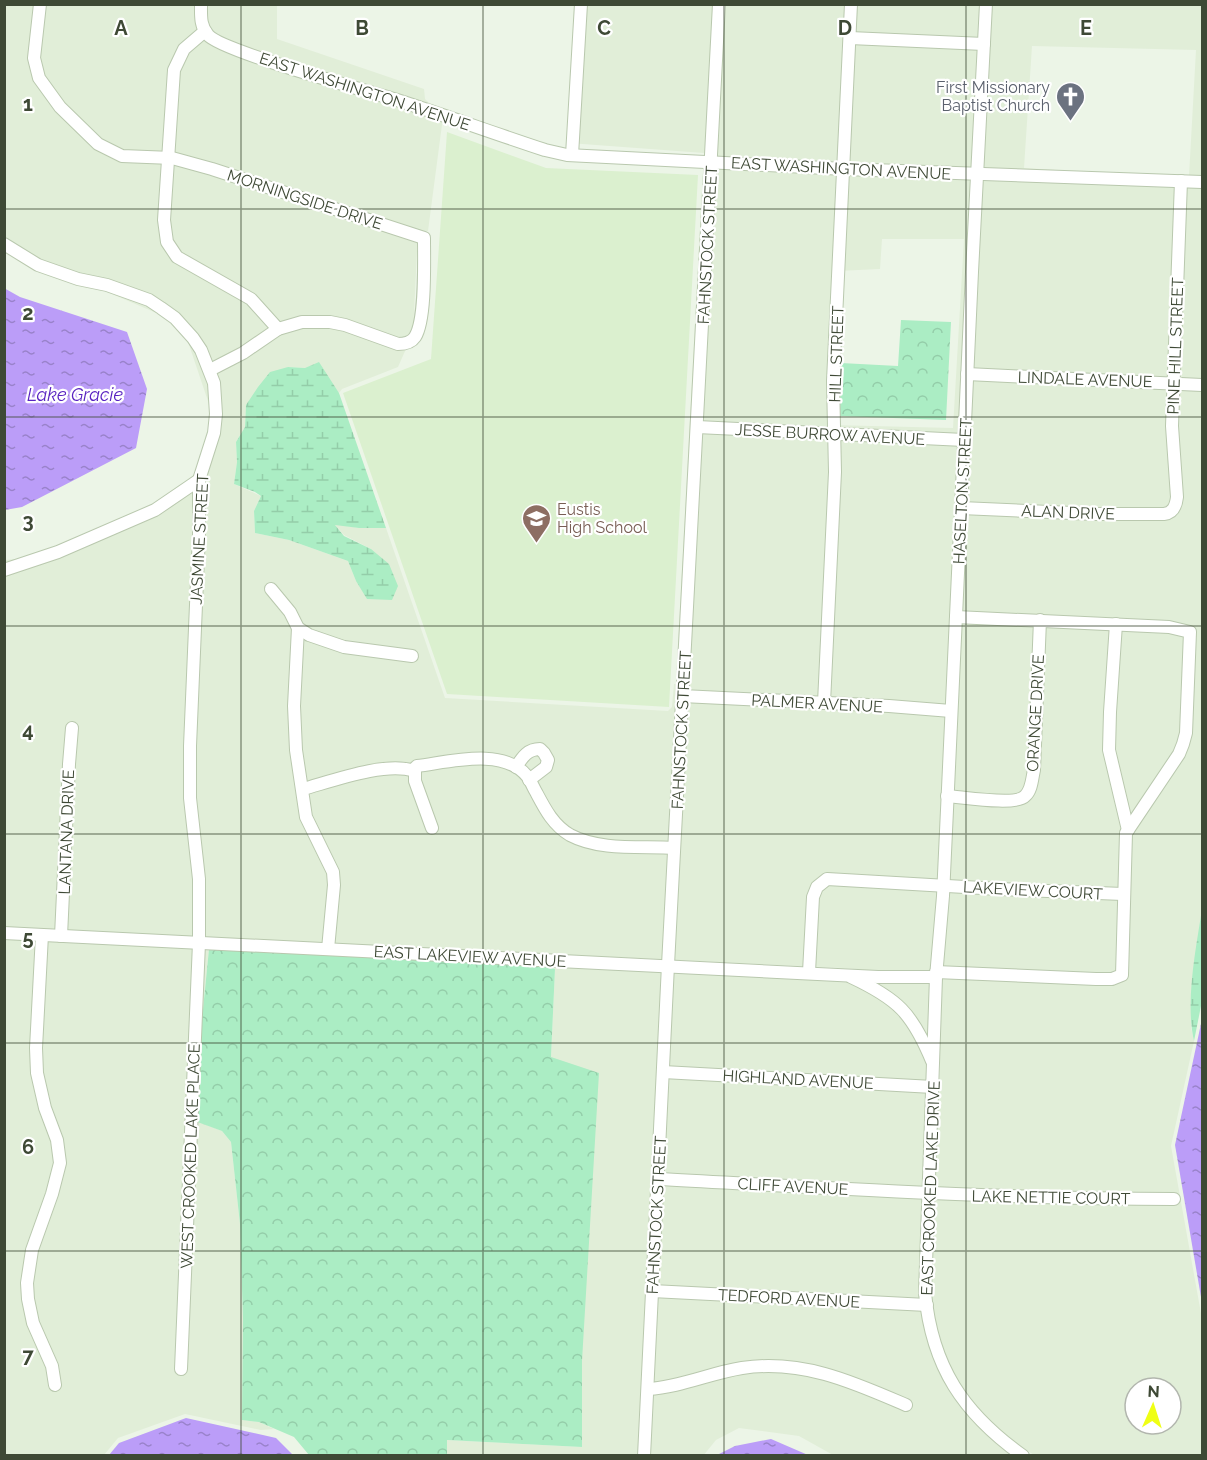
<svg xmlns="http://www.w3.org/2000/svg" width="1207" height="1460" font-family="Raleway,sans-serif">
  <defs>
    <pattern id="forest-crowns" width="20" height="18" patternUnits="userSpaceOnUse" patternTransform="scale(1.5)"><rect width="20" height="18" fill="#abedc4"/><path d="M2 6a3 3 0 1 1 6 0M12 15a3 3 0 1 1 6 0" fill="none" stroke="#94cda9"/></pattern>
    <pattern id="wetland-marsh" width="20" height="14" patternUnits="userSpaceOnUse" patternTransform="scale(1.5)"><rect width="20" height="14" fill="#abedc4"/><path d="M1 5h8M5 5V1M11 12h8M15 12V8" fill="none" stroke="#94cda9"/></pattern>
    <pattern id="water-ripples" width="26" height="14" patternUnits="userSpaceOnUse" patternTransform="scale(1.5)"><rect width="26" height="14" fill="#bb9df8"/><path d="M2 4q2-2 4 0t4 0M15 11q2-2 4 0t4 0" fill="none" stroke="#9982ca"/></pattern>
  </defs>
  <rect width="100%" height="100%" fill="#ecf5e7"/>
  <g fill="#e1eed8" fill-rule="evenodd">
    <path d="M4 5H277V39L424 89 425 99 443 117 428 231 418 232 413 333 398 367 342 389 339 393 334 386 305 368 288 367 246 405 245 427 236 442 237 462 234 484 261 496 254 511 255 533 289 540 348 561 356 581 371 549 344 535 334 524 359 528H386L445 698 668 711 672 707 674 684H676L704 153 569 143 577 5H981L938 896 932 972 879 971 843 968 5 928V560L28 558 157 505 203 467 211 410 182 324 28 258 5 236ZM882 239H964L953 428 831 425 837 271 880 269Z"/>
    <polygon points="991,5 1202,5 1202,177 1189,176 1196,50 1032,46 1024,168 1116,174 982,169"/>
    <path d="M982 179 1202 187V909L1193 978 1191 1027 1194 1041 1171 1146 1202 1319V1455H1034L1002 1434 978 1411 956 1381 937 1338 930 1292 940 1069V978ZM1135 1388H1171V1424H1135Z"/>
    <polygon points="4,939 209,949 192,1119 222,1131 231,1142 240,1224 243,1320 243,1420 259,1422 274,1429 261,1430 185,1414 118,1438 104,1455 5,1455"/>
    <polygon points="530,963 844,980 877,995 896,1009 913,1032 929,1068 922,1306 972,1419 996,1443 1014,1455 833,1455 799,1436 739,1428 716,1440 703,1456 447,1455 447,1440 582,1447 582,1361 551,1057 555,969"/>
    <polygon points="872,981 931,983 930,1045 912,1013 902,1001 889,991"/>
  </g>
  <polygon fill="#dbf0cf" points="447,132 546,168 698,175 669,707 447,694 343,393 431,359"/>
  <g fill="url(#forest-crowns)">
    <polygon points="901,320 951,322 946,420 840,416 841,363 898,366"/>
    <polygon points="209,949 530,963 555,969 551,1057 599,1073 582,1361 582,1447 447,1440 447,1455 309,1455 294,1437 259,1422 242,1420 243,1320 240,1224 231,1142 222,1131 192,1120"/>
  </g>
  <g fill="url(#wetland-marsh)">
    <polygon points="319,362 339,393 386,528 359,528 335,525 344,536 371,549 389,564 398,586 392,600 367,599 356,581 348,561 289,540 255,533 254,511 261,496 255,492 234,484 237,462 236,442 245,427 246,405 258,387 270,372 288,367 305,368"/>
    <path d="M1202 909V1001L1194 1041C1185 1002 1196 948 1202 909Z"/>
  </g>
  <g fill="url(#water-ripples)">
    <polygon points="4,288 20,297 127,332 147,389 136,448 22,507 5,510"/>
    <polygon points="1202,1019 1202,1303 1175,1145"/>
    <polygon points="186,1418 276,1438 293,1455 109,1455 119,1443"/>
    <polygon points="771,1439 808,1455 717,1455 735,1446"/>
  </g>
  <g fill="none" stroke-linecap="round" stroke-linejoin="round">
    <defs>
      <g id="minor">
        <path d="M40 4 34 58 39 78 60 107 98 144 122 156 172 158 212 169 424 238C424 261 426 320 415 337 411 343 405 344 398 344L345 325 330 322H302L278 329 243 353 210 370"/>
        <path d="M201 4C201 16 200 26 208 35 221 51 368 91 397 100 447 116 496 134 545 150L567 155 845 169 1202 182"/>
        <path d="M986 4 972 272 943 896 936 977 925 1293C932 1367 963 1413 1023 1456"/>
        <polyline points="205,31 184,49 174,70 164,220 167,242 177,257 251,299 278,329"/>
        <polyline points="850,38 984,44"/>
        <polyline points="572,155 581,4"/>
        <polyline points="4,244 38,265 78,279 107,285 149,300 161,308 175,318 193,338 201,350 214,383 216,414 214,433 199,480 199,534 190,746 190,798 199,879 199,943 181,1369"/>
        <polyline points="967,374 1202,385"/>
        <polyline points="697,427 964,440"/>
        <path d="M961 508 1094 514H1164C1173 513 1176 506 1177 497L1172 426 1181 181"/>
        <polyline points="4,570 58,552 155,510 199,480"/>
        <polyline points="271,589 290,612 298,628 309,635 344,647 412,656"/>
        <polyline points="1116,624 1110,712 1109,750 1128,830"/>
        <polyline points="298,628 294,706 296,750 306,817 333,872 334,885 328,949"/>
        <polyline points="682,696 889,706 951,711"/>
        <polyline points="824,703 835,472 833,381 851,4"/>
        <path d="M516 767C522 758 527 749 540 749L544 753 548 760 546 767 529 780"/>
        <path d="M303 789C332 781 386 761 414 771"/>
        <path d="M947 796C963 797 1016 806 1025 796 1032 790 1032 778 1034 770L1040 620"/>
        <path d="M432 828 415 781V768L417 766C450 762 503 747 527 776 531 781 533 787 536 792 545 809 553 825 570 835 600 851 641 846 674 848"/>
        <polyline points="4,933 878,977 936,977"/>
        <polyline points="42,935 36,1048 37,1073 45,1108 57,1140 60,1163 52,1194 32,1250 27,1283 28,1299 33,1323 52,1366 55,1385"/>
        <polyline points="61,936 69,764 72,728"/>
        <polyline points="809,972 813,897 817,887 827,879 999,889 1123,894"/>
        <polyline points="936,972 1096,979 1112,979 1122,975 1126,833 1179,754 1183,744 1186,733 1190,632 1169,627 956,617"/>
        <path d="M851 977C898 999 912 1013 932 1061"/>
        <polyline points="663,1072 933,1087"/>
        <path d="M658 1179C830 1188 1002 1199 1174 1199"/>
        <polyline points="652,1291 927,1305"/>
        <path d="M648 1389C681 1387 710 1373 742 1368 802 1359 853 1382 906 1405"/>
        <polyline points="644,1456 668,965 719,4"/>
      </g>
    </defs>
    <use href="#minor" stroke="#b9c8ae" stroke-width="14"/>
    <use href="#minor" stroke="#fff" stroke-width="12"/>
  </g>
  <path fill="none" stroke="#3e4935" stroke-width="1.5" stroke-opacity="0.55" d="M241 4V1456M483 4V1456M724 4V1456M966 4V1456M4 209H1202M4 417H1202M4 626H1202M4 834H1202M4 1043H1202M4 1251H1202"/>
  <defs>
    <symbol id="church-pin" viewBox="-11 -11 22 30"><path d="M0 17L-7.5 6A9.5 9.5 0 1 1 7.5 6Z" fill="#6b7280" stroke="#fff"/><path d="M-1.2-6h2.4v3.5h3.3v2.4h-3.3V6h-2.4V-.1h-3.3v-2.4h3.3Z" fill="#fff"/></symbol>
    <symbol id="school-pin" viewBox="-11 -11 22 30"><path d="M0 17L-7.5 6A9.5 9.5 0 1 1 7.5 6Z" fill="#8d6e63" stroke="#fff"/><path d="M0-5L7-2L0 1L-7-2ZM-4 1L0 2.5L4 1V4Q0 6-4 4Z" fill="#fff"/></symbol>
  </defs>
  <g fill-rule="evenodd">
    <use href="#church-pin" x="1054" y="80" width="33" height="45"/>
    <use href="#school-pin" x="520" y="502" width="33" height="45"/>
  </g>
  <g text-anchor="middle" stroke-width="4.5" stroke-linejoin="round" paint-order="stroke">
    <g font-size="16" fill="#5b616d" stroke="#fff" text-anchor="end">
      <text x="1050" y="93">First Missionary<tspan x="1050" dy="18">Baptist Church</tspan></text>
    </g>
    <g font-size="16" fill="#3e4935" stroke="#fff">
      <text transform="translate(365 91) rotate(18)" y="6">EAST WASHINGTON AVENUE</text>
      <text transform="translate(841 168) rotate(3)" y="6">EAST WASHINGTON AVENUE</text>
      <text transform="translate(305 199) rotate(18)" y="6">MORNINGSIDE DRIVE</text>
      <text transform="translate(707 245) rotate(-87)" y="6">FAHNSTOCK STREET</text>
      <text transform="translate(1175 346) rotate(-88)" y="6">PINE HILL STREET</text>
      <text transform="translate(836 354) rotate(-88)" y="6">HILL STREET</text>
      <text transform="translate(1085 379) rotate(2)" y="6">LINDALE AVENUE</text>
      <text transform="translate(830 434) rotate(3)" y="6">JESSE BURROW AVENUE</text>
      <text transform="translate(962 491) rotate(-87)" y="6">HASELTON STREET</text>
      <text transform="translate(1068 512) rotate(2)" y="6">ALAN DRIVE</text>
      <text transform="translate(199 539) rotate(-87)" y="6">JASMINE STREET</text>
      <text transform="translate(817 703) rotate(3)" y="6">PALMER AVENUE</text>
      <text transform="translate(1035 713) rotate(-87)" y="6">ORANGE DRIVE</text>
      <text transform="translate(681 730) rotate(-87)" y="6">FAHNSTOCK STREET</text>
      <text transform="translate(66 832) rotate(-88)" y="6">LANTANA DRIVE</text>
      <text transform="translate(1033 890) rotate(3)" y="6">LAKEVIEW COURT</text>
      <text transform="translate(470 956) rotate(3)" y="6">EAST LAKEVIEW AVENUE</text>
      <text transform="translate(798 1079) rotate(3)" y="6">HIGHLAND AVENUE</text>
      <text transform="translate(190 1156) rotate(-88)" y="6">WEST CROOKED LAKE PLACE</text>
      <text transform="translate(793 1186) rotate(3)" y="6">CLIFF AVENUE</text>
      <text transform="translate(930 1188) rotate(-88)" y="6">EAST CROOKED LAKE DRIVE</text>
      <text transform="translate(1051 1197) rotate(1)" y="6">LAKE NETTIE COURT</text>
      <text transform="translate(656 1215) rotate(-87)" y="6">FAHNSTOCK STREET</text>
      <text transform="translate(789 1298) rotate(3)" y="6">TEDFORD AVENUE</text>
    </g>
    <g font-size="16" fill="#785e54" stroke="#fff" text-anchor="start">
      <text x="557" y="515">Eustis<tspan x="557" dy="18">High School</tspan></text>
    </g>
    <g font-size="18" font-style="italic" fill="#5822c0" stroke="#fff">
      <text x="75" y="401">Lake Gracie</text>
    </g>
  </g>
  <g font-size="20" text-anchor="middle" font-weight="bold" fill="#3e4935" stroke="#fff" stroke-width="4.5" stroke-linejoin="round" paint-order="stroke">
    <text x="121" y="35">A</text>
    <text x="362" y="35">B</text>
    <text x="604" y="35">C</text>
    <text x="845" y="35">D</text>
    <text x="1086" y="35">E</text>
    <text x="28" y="111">1</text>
    <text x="28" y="320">2</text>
    <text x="28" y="528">3</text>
    <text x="28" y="737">4</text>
    <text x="28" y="945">5</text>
    <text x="28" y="1154">6</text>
    <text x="28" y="1363">7</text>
  </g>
  <rect width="1207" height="1460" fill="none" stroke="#3e4935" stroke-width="12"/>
  <g transform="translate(1153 1406) rotate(3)"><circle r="28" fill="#ffffff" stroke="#b2b6ae" stroke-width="1.5"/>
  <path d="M0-4.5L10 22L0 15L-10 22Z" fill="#efff14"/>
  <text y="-9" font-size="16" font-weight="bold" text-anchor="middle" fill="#3e4935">N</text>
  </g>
</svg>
